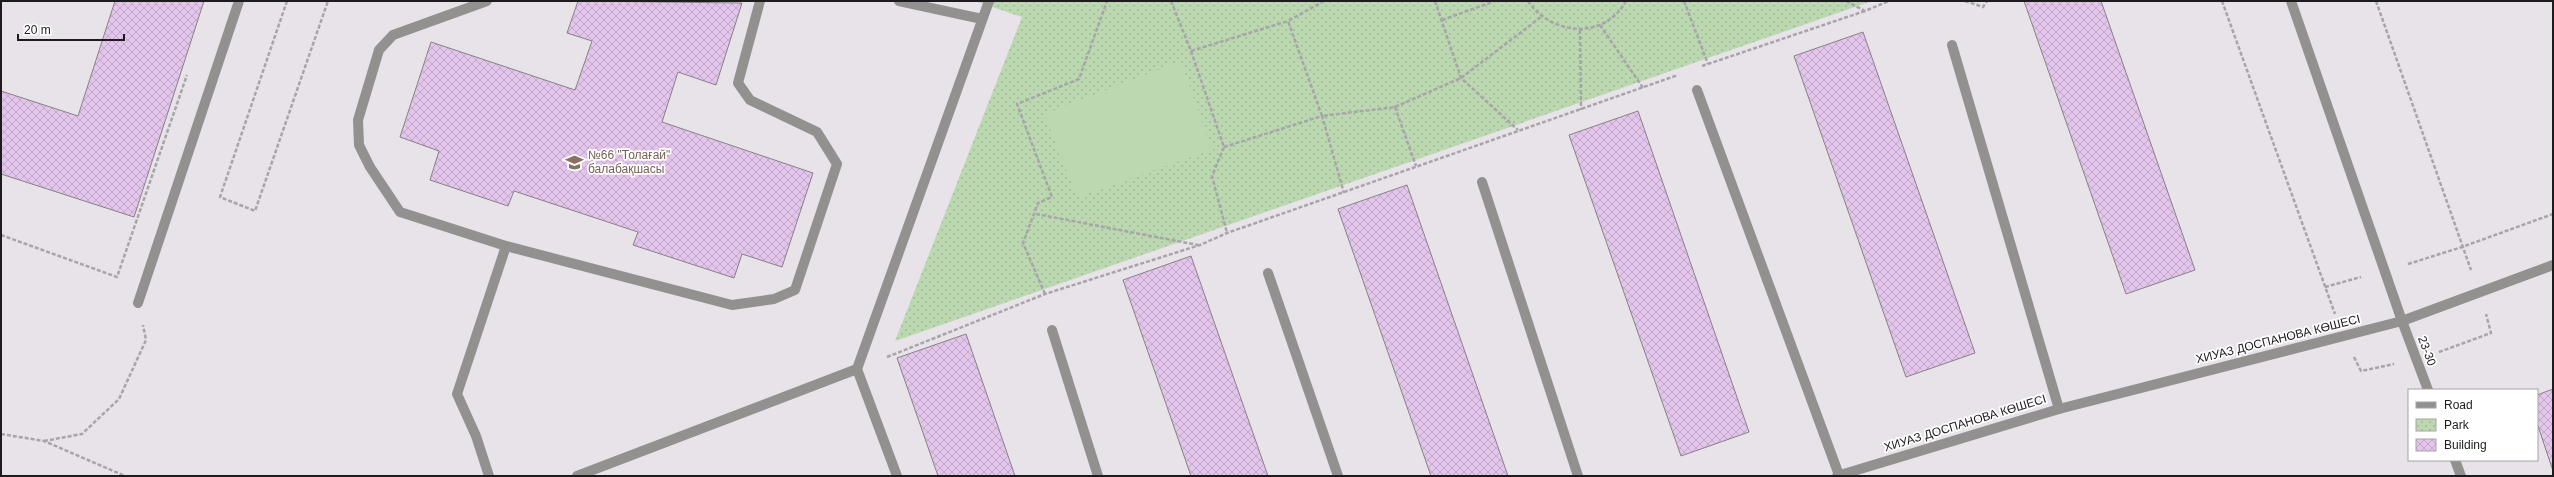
<svg xmlns="http://www.w3.org/2000/svg" width="2554" height="477" font-family="Helvetica,sans-serif">
  <defs>
    <pattern id="park-dots" width="8" height="8" patternUnits="userSpaceOnUse"><rect width="8" height="8" fill="#bbd8b1"/><path d="M2 2h.1M6 6h.1" fill="none" stroke="#a0b998" stroke-width="1.8" stroke-linecap="round"/></pattern>
    <pattern id="building-cross-hatch" width="8" height="8" patternUnits="userSpaceOnUse"><rect width="8" height="8" fill="#e3c5eb"/><path d="M0 0l8 8M0 8l8-8" fill="none" stroke="#c2a9c9"/></pattern>
  </defs>
  <rect width="100%" height="100%" fill="#e7e3e9"/>
  <polygon fill="url(#park-dots)" points="975,1 1872,1 895,341 1022,17"/>
  <polygon fill="#bbd8b1" points="1181,61 1212,150 1077,197 1044,114"/>
  <g fill="url(#building-cross-hatch)" stroke="#868287">
    <polygon points="115,1 204,1 134,217 1,174 1,91 78,116"/>
    <polygon points="578,1 742,3 716,85 678,72 662,122 813,173 782,267 742,254 734,278 633,245 638,232 514,191 508,206 430,180 439,151 400,137 431,42 575,90 592,41 567,33"/>
    <polygon points="2024,1 2101,1 2195,270 2126,294"/>
    <polygon points="1863,32 1975,353 1906,377 1794,56"/>
    <polygon points="1638,111 1749,432 1681,456 1569,135"/>
    <polygon points="1407,185 1508,476 1431,476 1338,209"/>
    <polygon points="1191,256 1268,476 1191,476 1123,280"/>
    <polygon points="966,334 1015,476 938,476 897,358"/>
    <polygon points="2553,389 2553,471 2537,423 2537,395"/>
  </g>
  <g fill="none" stroke-linecap="round" stroke-linejoin="round">
    <g stroke="#a8a5a9" stroke-width="2.5" stroke-dasharray="4 2" stroke-linecap="butt">
      <polyline points="287,1 220,197 255,211 328,1"/>
      <polyline points="1171,1 1191,51 1288,21"/>
      <polyline points="1324,1 1288,21 1322,116 1395,107 1461,78 1541,17"/>
      <polyline points="1435,1 1461,78 1518,130"/>
      <path d="M1528 1C1551 35 1604 41 1626 1"/>
      <polyline points="1684,1 1708,64"/>
      <polyline points="1846,1 1865,11 1889,1"/>
      <polyline points="1965,1 1983,7 1987,1"/>
      <polyline points="2222,1 2335,314"/>
      <polyline points="2376,1 2471,270"/>
      <polyline points="1442,20 1495,1"/>
      <polyline points="1600,25 1643,88"/>
      <polyline points="1580,30 1581,110"/>
      <polyline points="1191,51 1224,147 1212,176 1227,233"/>
      <polyline points="1702,66 1865,11"/>
      <polyline points="1395,107 1416,166"/>
      <polyline points="1224,147 1322,116 1344,193"/>
      <polyline points="1036,214 1198,245"/>
      <polyline points="1,235 117,277 187,75"/>
      <polyline points="2408,264 2462,247 2553,214"/>
      <polyline points="2325,287 2361,277"/>
      <polyline points="1045,294 1023,243 1038,203 1052,197 1017,104 1079,79 1107,1"/>
      <polyline points="2439,352 2491,333 2486,314"/>
      <polyline points="887,357 1045,294 1200,245 1227,233 1678,75"/>
      <polyline points="2354,357 2361,371 2394,364"/>
      <polyline points="1,434 44,441 125,476"/>
      <polyline points="44,441 82,434 119,399 146,340 143,325"/>
    </g>
    <g stroke="#93918f" stroke-width="10">
      <polyline points="487,1 393,35 379,50 358,120 359,145 370,167 400,212 506,246 732,305 774,299 795,290 837,164 817,132 750,100 738,83 760,1"/>
      <polyline points="899,1 982,19"/>
      <polyline points="2291,1 2402,321 2428,390"/>
      <polyline points="1952,45 2059,409"/>
      <polyline points="1697,90 1839,475"/>
      <polyline points="1482,182 1578,476"/>
      <polyline points="1268,273 1338,476"/>
      <polyline points="138,303 239,1"/>
      <polyline points="1052,330 1098,476"/>
      <polyline points="2455,460 2461,476"/>
      <polyline points="489,476 476,436 457,394 506,246"/>
      <polyline points="577,476 857,369"/>
      <polyline points="897,476 857,369 989,1"/>
      <polyline points="1837,476 2059,409 2402,321 2553,265"/>
    </g>
  </g>
  <defs>
    <symbol id="school-bare" viewBox="-9 -9 18 18"><path d="M0-5L7-2L0 1L-7-2ZM-4 1L0 2.5L4 1V4Q0 6-4 4Z" fill="#8d6e63" stroke="#fff" stroke-width="2.5" paint-order="stroke"/></symbol>
  </defs>
  <g fill-rule="evenodd">
    <use href="#school-bare" x="562" y="150" width="25" height="25"/>
  </g>
  <g text-anchor="middle" stroke-width="3.5" stroke-linejoin="round" paint-order="stroke">
    <g font-size="12" fill="#785e54" stroke="#fff" text-anchor="start">
      <text x="588" y="159">№66 "Толағай"<tspan x="588" dy="14">балабақшасы</tspan></text>
    </g>
    <g font-size="12" fill="#1d1b1d" stroke="#fff">
      <text transform="translate(2278 339) rotate(-14)" y="4">ХИУАЗ ДОСПАНОВА КӨШЕСІ</text>
      <text transform="translate(2427 351) rotate(69)" y="4">23-30</text>
      <text transform="translate(1965 423) rotate(-17)" y="4">ХИУАЗ ДОСПАНОВА КӨШЕСІ</text>
    </g>
  </g>
  <rect width="2554" height="477" fill="none" stroke="#1d1b1d" stroke-width="4"/>
  <rect x="2408" y="389" width="130" height="72" fill="#ffffff" stroke="#a5a4a5"/>
  <rect x="2416" y="402" width="20" height="6" fill="#93918f" stroke="#a5a4a5"/>
  <text x="2444" y="409" font-size="12" fill="#1d1b1d">Road</text>
  <rect x="2416" y="419" width="20" height="12" fill="url(#park-dots)" stroke="#a5a4a5"/>
  <text x="2444" y="429" font-size="12" fill="#1d1b1d">Park</text>
  <rect x="2416" y="439" width="20" height="12" fill="url(#building-cross-hatch)" stroke="#a5a4a5"/>
  <text x="2444" y="449" font-size="12" fill="#1d1b1d">Building</text>
  <path d="M18 34v6h106v-6" fill="none" stroke="#1d1b1d" stroke-width="2"/>
  <text x="24" y="34" font-size="12" fill="#1d1b1d" stroke="#ffffff" stroke-width="3" paint-order="stroke">20 m</text>
</svg>
